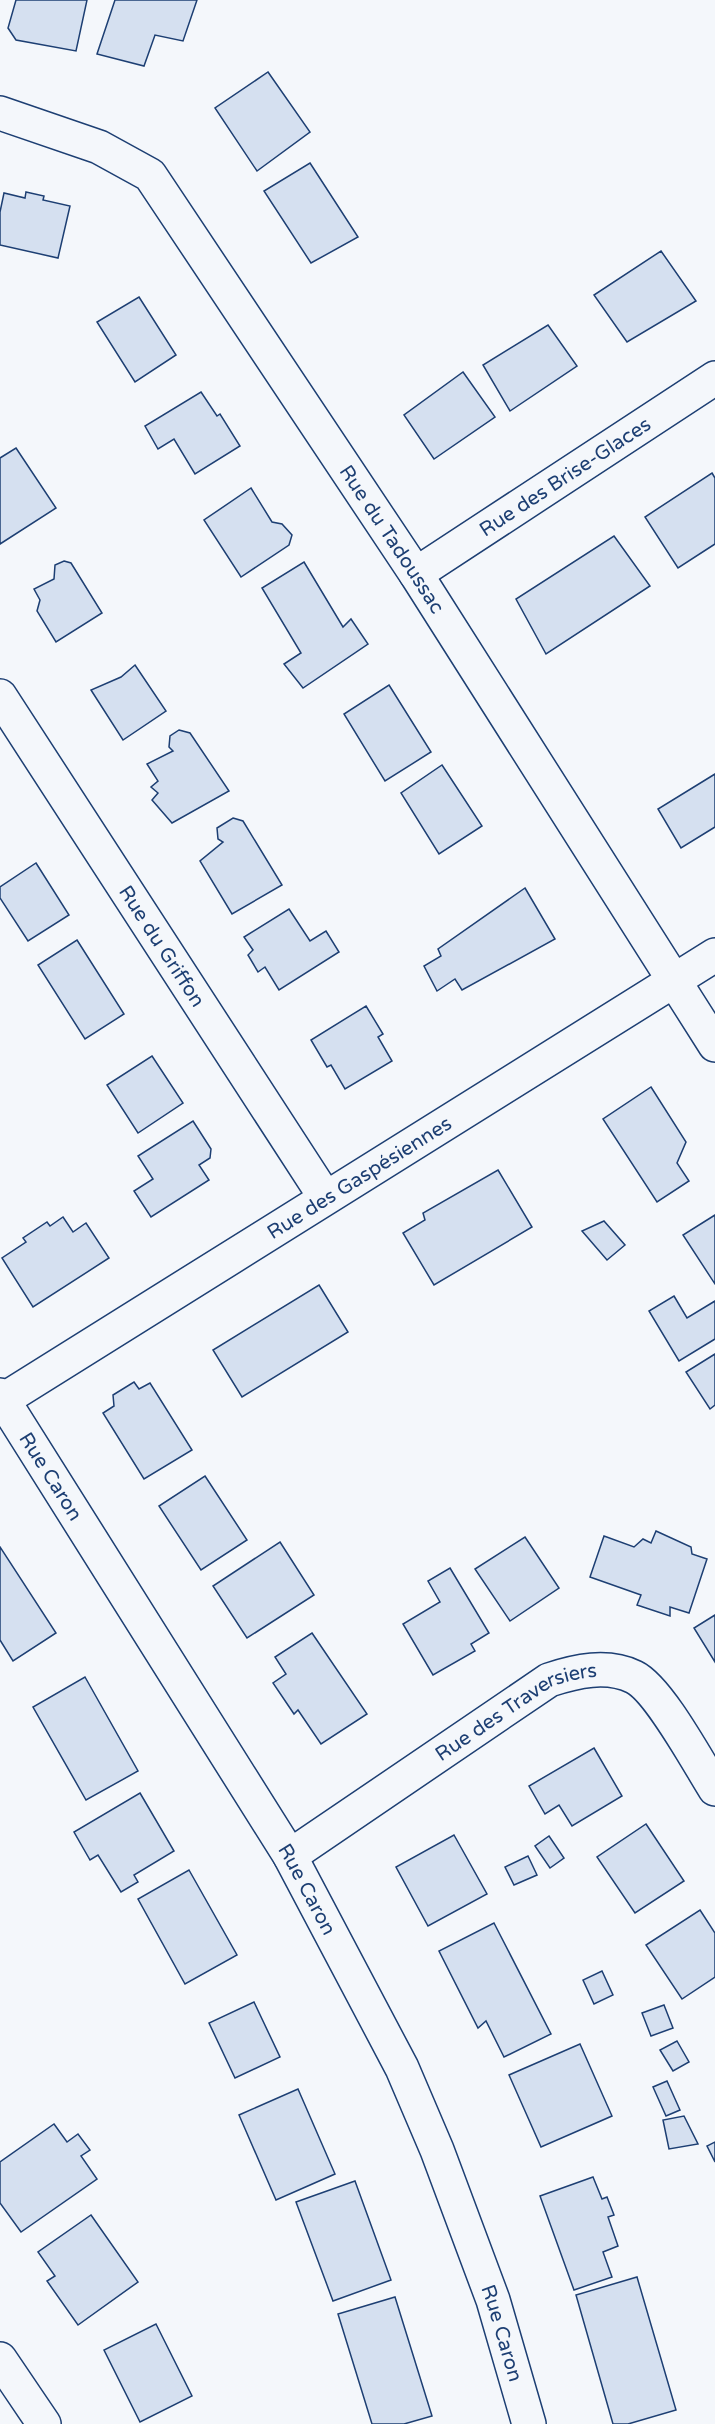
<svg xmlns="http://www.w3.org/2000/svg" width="715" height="2424" font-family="'Varela Round',sans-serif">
  <rect width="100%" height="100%" fill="#f4f7fb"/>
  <g fill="#d5e0f0" stroke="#1d3f73" stroke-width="1.5">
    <polygon points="16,0 87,0 76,51 16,40 8,28"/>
    <polygon points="115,0 197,0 183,41 155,35 144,66 97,54"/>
    <polygon points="268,72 310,132 257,171 215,108"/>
    <polygon points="310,163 358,237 311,263 264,191"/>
    <polygon points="26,192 44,196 43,200 70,206 58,258 0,245 0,212 4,193 25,198"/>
    <polygon points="661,251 696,301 627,342 594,295"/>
    <polygon points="139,297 176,355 135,382 97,322"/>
    <polygon points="548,325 577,366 510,411 483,365"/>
    <polygon points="463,372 495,417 434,459 404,415"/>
    <polygon points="201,392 217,416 220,414 240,446 195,474 174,439 158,449 145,426"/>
    <polygon points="16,448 56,508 0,544 0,458"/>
    <polygon points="712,473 715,478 715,544 678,568 645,517"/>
    <polygon points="251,488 272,522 282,524 292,535 289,545 241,577 204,520"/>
    <polygon points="614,536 650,586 546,654 516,599"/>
    <polygon points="64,561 71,563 102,613 56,642 37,611 40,600 34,589 54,579 55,565"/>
    <polygon points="304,562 343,627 351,619 368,644 303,688 284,664 301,653 262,588"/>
    <polygon points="135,665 166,711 123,740 91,690 121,677"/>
    <polygon points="389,685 431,752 385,781 344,714"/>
    <polygon points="179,730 190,733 229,791 172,823 152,800 158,793 151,787 158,781 147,764 173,751 169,747 170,736"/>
    <polygon points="442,765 482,826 439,854 401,793"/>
    <polygon points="715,774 715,827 681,848 658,809"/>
    <polygon points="233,818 243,821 282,885 232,914 200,861 223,842 218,839 217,828"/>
    <polygon points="36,863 69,915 28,941 0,898 0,887"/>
    <polygon points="525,888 555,939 462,990 455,979 437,991 424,966 441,956 438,949"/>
    <polygon points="289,909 310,941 326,931 339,952 279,990 265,967 258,972 248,955 253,950 244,937"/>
    <polygon points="77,940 124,1014 85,1039 38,965"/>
    <polygon points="366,1006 383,1034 378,1037 392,1061 345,1089 331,1065 327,1067 311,1040"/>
    <polygon points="152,1056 183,1103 138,1133 107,1085"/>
    <polygon points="651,1087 686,1142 677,1163 689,1181 657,1202 603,1119"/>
    <polygon points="193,1121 211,1149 210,1158 199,1165 209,1180 151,1217 134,1191 153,1179 138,1156"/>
    <polygon points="498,1170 532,1227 434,1285 403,1233 425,1220 423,1213"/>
    <polygon points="715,1215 715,1284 683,1235"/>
    <polygon points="63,1217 73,1232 86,1223 109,1258 33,1307 2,1258 26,1242 23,1238 47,1222 50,1226"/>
    <polygon points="604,1221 625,1245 607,1260 582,1231"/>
    <polygon points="319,1285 348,1332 242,1397 213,1350"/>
    <polygon points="674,1296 687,1318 715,1301 715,1339 679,1361 649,1311"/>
    <polygon points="715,1354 715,1405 710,1409 686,1372"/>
    <polygon points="134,1382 139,1389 150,1383 192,1450 144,1479 103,1413 114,1406 113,1395"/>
    <polygon points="205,1476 247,1540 201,1570 159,1506"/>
    <polygon points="656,1531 691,1547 692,1554 707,1559 689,1613 670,1607 670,1616 637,1605 641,1595 590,1577 604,1536 634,1547 643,1539 651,1543"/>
    <polygon points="525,1537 559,1588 510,1621 475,1569"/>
    <polygon points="280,1542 314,1595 247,1638 213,1586"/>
    <polygon points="0,1547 56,1633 13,1661 0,1640"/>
    <polygon points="450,1568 489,1633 471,1644 475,1651 433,1675 403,1624 440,1602 428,1581"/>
    <polygon points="715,1615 715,1662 694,1628"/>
    <polygon points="312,1633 367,1714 321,1744 298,1710 294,1714 273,1683 286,1674 275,1657"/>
    <polygon points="85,1677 138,1771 86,1800 33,1707"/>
    <polygon points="594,1748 622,1796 572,1826 559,1805 545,1814 529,1786"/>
    <polygon points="140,1793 174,1851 134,1875 138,1882 121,1892 98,1855 90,1860 74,1832"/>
    <polygon points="646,1824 684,1881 635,1913 597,1857"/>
    <polygon points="454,1835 487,1894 428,1926 396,1867"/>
    <polygon points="549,1836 564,1858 550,1868 535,1846"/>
    <polygon points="528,1856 537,1875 514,1885 505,1867"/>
    <polygon points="189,1870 237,1955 185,1984 138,1899"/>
    <polygon points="700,1910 715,1933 715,1977 682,1999 646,1945"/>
    <polygon points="494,1923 551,2034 504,2057 486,2021 478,2028 439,1951"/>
    <polygon points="602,1971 613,1995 594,2004 583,1980"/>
    <polygon points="254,2002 280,2057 235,2078 209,2023"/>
    <polygon points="664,2005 673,2028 651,2036 642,2013"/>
    <polygon points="677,2041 689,2062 673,2071 660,2050"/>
    <polygon points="580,2044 612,2116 541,2147 509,2075"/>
    <polygon points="667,2081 680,2110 666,2116 653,2087"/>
    <polygon points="298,2089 335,2174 276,2200 239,2115"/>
    <polygon points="684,2116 698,2144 669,2149 663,2120"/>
    <polygon points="54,2124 67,2142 78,2134 90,2150 81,2156 97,2179 21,2232 0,2203 0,2162"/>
    <polygon points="715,2142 715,2162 707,2146"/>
    <polygon points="593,2177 602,2199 607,2197 614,2215 608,2217 618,2246 603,2252 612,2277 574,2290 540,2196"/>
    <polygon points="355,2181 391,2280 333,2301 296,2202"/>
    <polygon points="91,2215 138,2282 78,2325 47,2281 55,2276 38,2252"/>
    <polygon points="637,2277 676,2410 628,2424 613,2424 576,2295"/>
    <polygon points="395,2297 432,2416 404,2424 372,2424 338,2314"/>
    <polygon points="156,2324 192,2396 140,2422 104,2350"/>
  </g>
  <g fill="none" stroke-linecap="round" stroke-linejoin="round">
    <defs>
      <g id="minor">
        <path id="s1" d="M0 113 99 147 150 175 416 574 715 1045"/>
        <path id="s2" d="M416 574 715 378"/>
        <path id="s3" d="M0 696 325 1197"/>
        <path id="s4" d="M3 1400 715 955"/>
        <path id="s5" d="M290 1856 549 1680C576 1671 607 1664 634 1677 659 1689 699 1764 715 1789"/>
        <polyline points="0,2359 44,2424"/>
      </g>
      <g id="tertiary">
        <path id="s6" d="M0 1395 290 1856 402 2068 437 2150 493 2300 529 2424"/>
      </g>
    </defs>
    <use href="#minor" stroke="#1d3f73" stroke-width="36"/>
    <use href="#tertiary" stroke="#1d3f73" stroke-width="36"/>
    <use href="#minor" stroke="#f4f7fb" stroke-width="33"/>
    <use href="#tertiary" stroke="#f4f7fb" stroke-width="33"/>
  </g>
  <g text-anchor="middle" stroke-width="4.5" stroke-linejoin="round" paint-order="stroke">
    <g font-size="20" fill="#1d3f73" stroke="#f4f7fb">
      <text dy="7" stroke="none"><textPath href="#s2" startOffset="178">Rue des Brise-Glaces</textPath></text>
      <text dy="7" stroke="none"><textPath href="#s1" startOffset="600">Rue du Tadoussac</textPath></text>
      <text dy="7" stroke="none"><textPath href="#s3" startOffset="298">Rue du Griffon</textPath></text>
      <text dy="7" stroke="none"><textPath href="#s4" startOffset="420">Rue des Gaspésiennes</textPath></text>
      <text dy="7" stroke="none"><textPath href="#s6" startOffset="96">Rue Caron</textPath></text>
      <text dy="7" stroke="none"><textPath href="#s5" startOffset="270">Rue des Traversiers</textPath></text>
      <text dy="7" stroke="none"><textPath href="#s6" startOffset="582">Rue Caron</textPath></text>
      <text dy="7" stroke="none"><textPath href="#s6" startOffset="1068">Rue Caron</textPath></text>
    </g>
  </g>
</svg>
